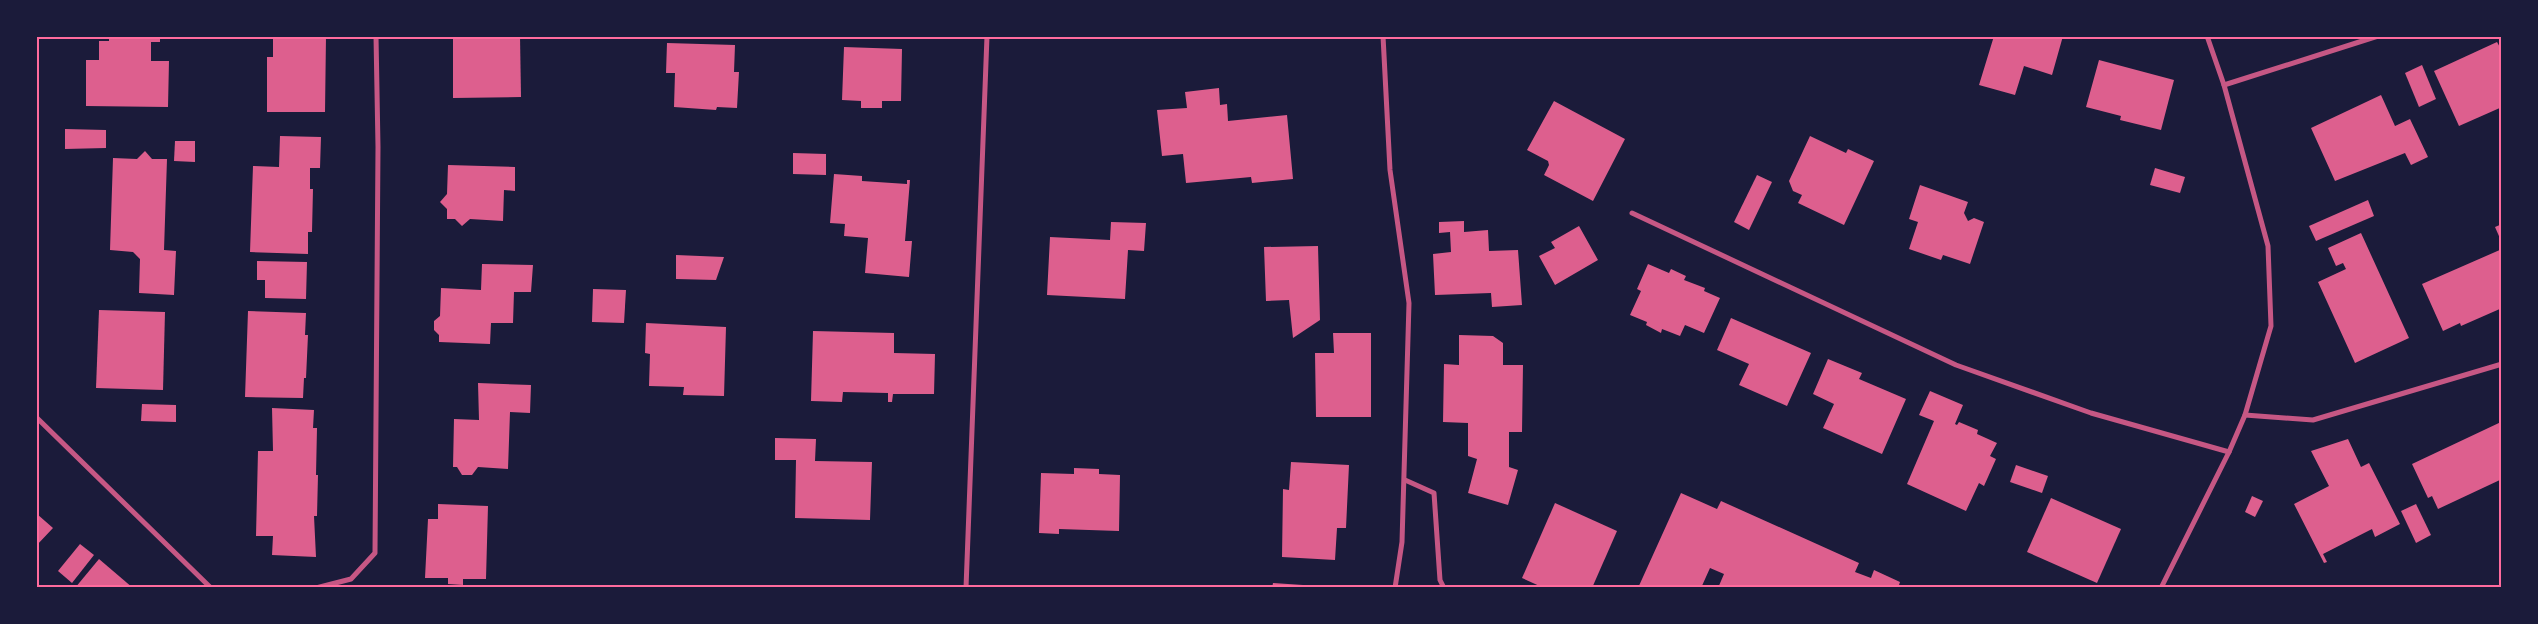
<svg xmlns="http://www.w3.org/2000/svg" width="2538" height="624" font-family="Raleway,sans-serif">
  <rect width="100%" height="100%" fill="#1b1b3a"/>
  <g fill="#dd5f8e">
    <polygon points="109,36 160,36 160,42 151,42 151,61 169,61 168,107 86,106 86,60 99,60 99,41 109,41"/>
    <polygon points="273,36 326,36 325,112 267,112 267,57 273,57"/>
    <polygon points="453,36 520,36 521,97 453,98"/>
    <polygon points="1994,36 2063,36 2052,75 2024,66 2015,95 1979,85"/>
    <polygon points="2497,42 2502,51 2502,107 2459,126 2434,71"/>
    <polygon points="667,43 735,45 734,72 739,72 737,108 717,107 716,110 674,107 675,73 666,73"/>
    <polygon points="844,47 902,49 901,101 882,101 882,108 861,108 861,101 842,100"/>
    <polygon points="2099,60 2174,80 2161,130 2120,120 2121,116 2086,107"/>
    <polygon points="2422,65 2436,99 2419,107 2405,73"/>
    <polygon points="1219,88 1220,105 1227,104 1228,121 1287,115 1293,179 1252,183 1251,177 1186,183 1183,154 1162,156 1157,110 1187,108 1185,92"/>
    <polygon points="2381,95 2395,126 2410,119 2428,157 2411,165 2405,153 2335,181 2311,128"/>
    <polygon points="1554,101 1625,139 1593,201 1544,175 1549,165 1548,161 1527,150"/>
    <polygon points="65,129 106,130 106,148 65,149"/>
    <polygon points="280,136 321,137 320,168 310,168 310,189 313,189 312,232 308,232 308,254 250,252 253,166 279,167"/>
    <polygon points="1810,136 1846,153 1848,149 1874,161 1844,225 1798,203 1802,195 1793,191 1789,181"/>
    <polygon points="175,141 195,141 195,162 174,161"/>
    <polygon points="145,151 152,159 167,159 164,250 176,251 174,295 139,293 140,259 133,252 110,250 113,158 137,159"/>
    <polygon points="793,153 826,154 826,175 793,174"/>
    <polygon points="448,165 515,167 515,191 504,190 503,221 470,219 462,226 455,219 447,219 447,209 440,202 447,194"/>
    <polygon points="2155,168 2185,177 2180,193 2150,185"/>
    <polygon points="834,174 862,176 862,181 907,184 907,180 910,180 905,241 912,241 909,277 865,273 868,238 844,236 845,224 830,223"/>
    <polygon points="1757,175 1772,182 1749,230 1734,222"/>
    <polygon points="1920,185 1968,202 1964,213 1968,221 1974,218 1984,222 1970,264 1943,255 1941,260 1909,249 1918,222 1909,219"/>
    <polygon points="2368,200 2374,216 2316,241 2309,226"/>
    <polygon points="1464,221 1464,232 1488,230 1489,251 1518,250 1522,305 1492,307 1491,293 1435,295 1433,254 1451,252 1450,232 1439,233 1439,222"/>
    <polygon points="1111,222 1146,223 1144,251 1128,250 1125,299 1047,295 1050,237 1110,240"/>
    <polygon points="2502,224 2502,243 2495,227"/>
    <polygon points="1579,226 1598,260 1555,285 1539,256 1555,248 1551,242"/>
    <polygon points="2361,233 2409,338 2355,363 2318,282 2346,269 2343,263 2336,266 2328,248"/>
    <polygon points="1318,246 1320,320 1293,338 1289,300 1266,301 1264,247"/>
    <polygon points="2502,249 2502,308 2461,326 2460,323 2443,331 2422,284"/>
    <polygon points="676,255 724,257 716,280 676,279"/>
    <polygon points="257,261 307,262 306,299 265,298 265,280 257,280"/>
    <polygon points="482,264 533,265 531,292 514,292 513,323 491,323 490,344 439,342 439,335 434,330 434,321 440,316 441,288 481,290"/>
    <polygon points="1648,264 1669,273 1671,269 1686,276 1684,280 1705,288 1704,291 1720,298 1704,333 1685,325 1680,336 1662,329 1661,333 1646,325 1647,322 1630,315 1641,291 1637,289"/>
    <polygon points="593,289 626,290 624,323 592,322"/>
    <polygon points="99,310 165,312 163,390 96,388"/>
    <polygon points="248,311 306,313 305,335 308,335 306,378 304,378 303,398 245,397"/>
    <polygon points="1731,318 1811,353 1787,406 1739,385 1749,364 1717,350"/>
    <polygon points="646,323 726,327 724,396 683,395 684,387 649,386 650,354 645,353"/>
    <polygon points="813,331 894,333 894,353 935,354 934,394 893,394 892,402 888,402 888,393 843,392 842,402 811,401"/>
    <polygon points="1333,333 1371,333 1371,417 1316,417 1315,353 1334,353"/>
    <polygon points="1459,335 1493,336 1503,343 1503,365 1523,365 1522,432 1509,432 1509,467 1518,470 1508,505 1468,493 1477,459 1468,456 1468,423 1443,422 1444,364 1459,365"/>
    <polygon points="1828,359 1862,373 1859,379 1906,399 1882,454 1823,428 1834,404 1813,394"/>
    <polygon points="478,383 531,385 530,413 510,412 508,469 478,467 472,475 462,475 457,467 453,467 454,419 479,420"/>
    <polygon points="1930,391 1963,405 1955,424 1957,425 1959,422 1978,430 1977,434 1997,443 1990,456 1996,459 1984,486 1979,483 1966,511 1907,484 1934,421 1919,415"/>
    <polygon points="142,404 176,405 176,422 141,421"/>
    <polygon points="272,408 314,410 313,428 317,428 316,475 318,475 317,516 314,516 316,557 272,555 273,536 256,536 258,451 273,451"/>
    <polygon points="2501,422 2502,479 2438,509 2432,496 2428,498 2412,464"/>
    <polygon points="775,438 816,439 815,461 872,462 870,520 795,518 796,460 775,460"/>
    <polygon points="2348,439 2361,467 2369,463 2400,524 2375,537 2372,529 2323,554 2327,562 2324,563 2294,504 2329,486 2311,451"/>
    <polygon points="1291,462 1349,465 1346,528 1337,528 1335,560 1282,557 1283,489 1289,490"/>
    <polygon points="2016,465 2048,476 2042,493 2010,482"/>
    <polygon points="1074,468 1099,469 1099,474 1120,475 1119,531 1059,529 1059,534 1039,533 1041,473 1074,474"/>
    <polygon points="1681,493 1717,509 1721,501 1859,563 1855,572 1871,578 1874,570 1900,582 1898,588 1718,588 1724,574 1710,568 1701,588 1638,588"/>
    <polygon points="2252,496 2263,501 2255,517 2245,512"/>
    <polygon points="2051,498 2121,529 2097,583 2027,552"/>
    <polygon points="1555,503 1617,531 1592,588 1544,588 1522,578"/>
    <polygon points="438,504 488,506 486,579 463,579 463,585 448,584 448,578 425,578 428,519 438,519"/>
    <polygon points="2416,504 2431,535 2416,543 2401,511"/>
    <polygon points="36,509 39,512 37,514 53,528 36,546"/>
    <polygon points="80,544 94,555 72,583 58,571"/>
    <polygon points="99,559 133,588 75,588"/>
    <polygon points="1273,583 1318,586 1318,588 1272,588"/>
  </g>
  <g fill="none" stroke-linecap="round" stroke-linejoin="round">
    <g stroke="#c65784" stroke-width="5">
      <polyline points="1383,36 1390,170 1409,303 1402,542 1395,588"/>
      <polyline points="2224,85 2378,36"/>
      <polyline points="1632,213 1956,365 2091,413 2229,452"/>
      <polyline points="2245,415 2313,420 2502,364"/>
      <polyline points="36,417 211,588"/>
      <polyline points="1405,480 1434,493 1440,580 1444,588"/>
      <polyline points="316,588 351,579 375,553 378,147 376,36"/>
      <polyline points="966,588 987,36"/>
      <polyline points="2161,588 2229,452 2245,415 2271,326 2268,246 2224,85 2207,36"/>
    </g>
  </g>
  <rect width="2538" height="624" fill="none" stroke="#1b1b3a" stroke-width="75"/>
  <rect x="38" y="38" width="2462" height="548" fill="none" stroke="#ff6b9d" stroke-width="2"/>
</svg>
